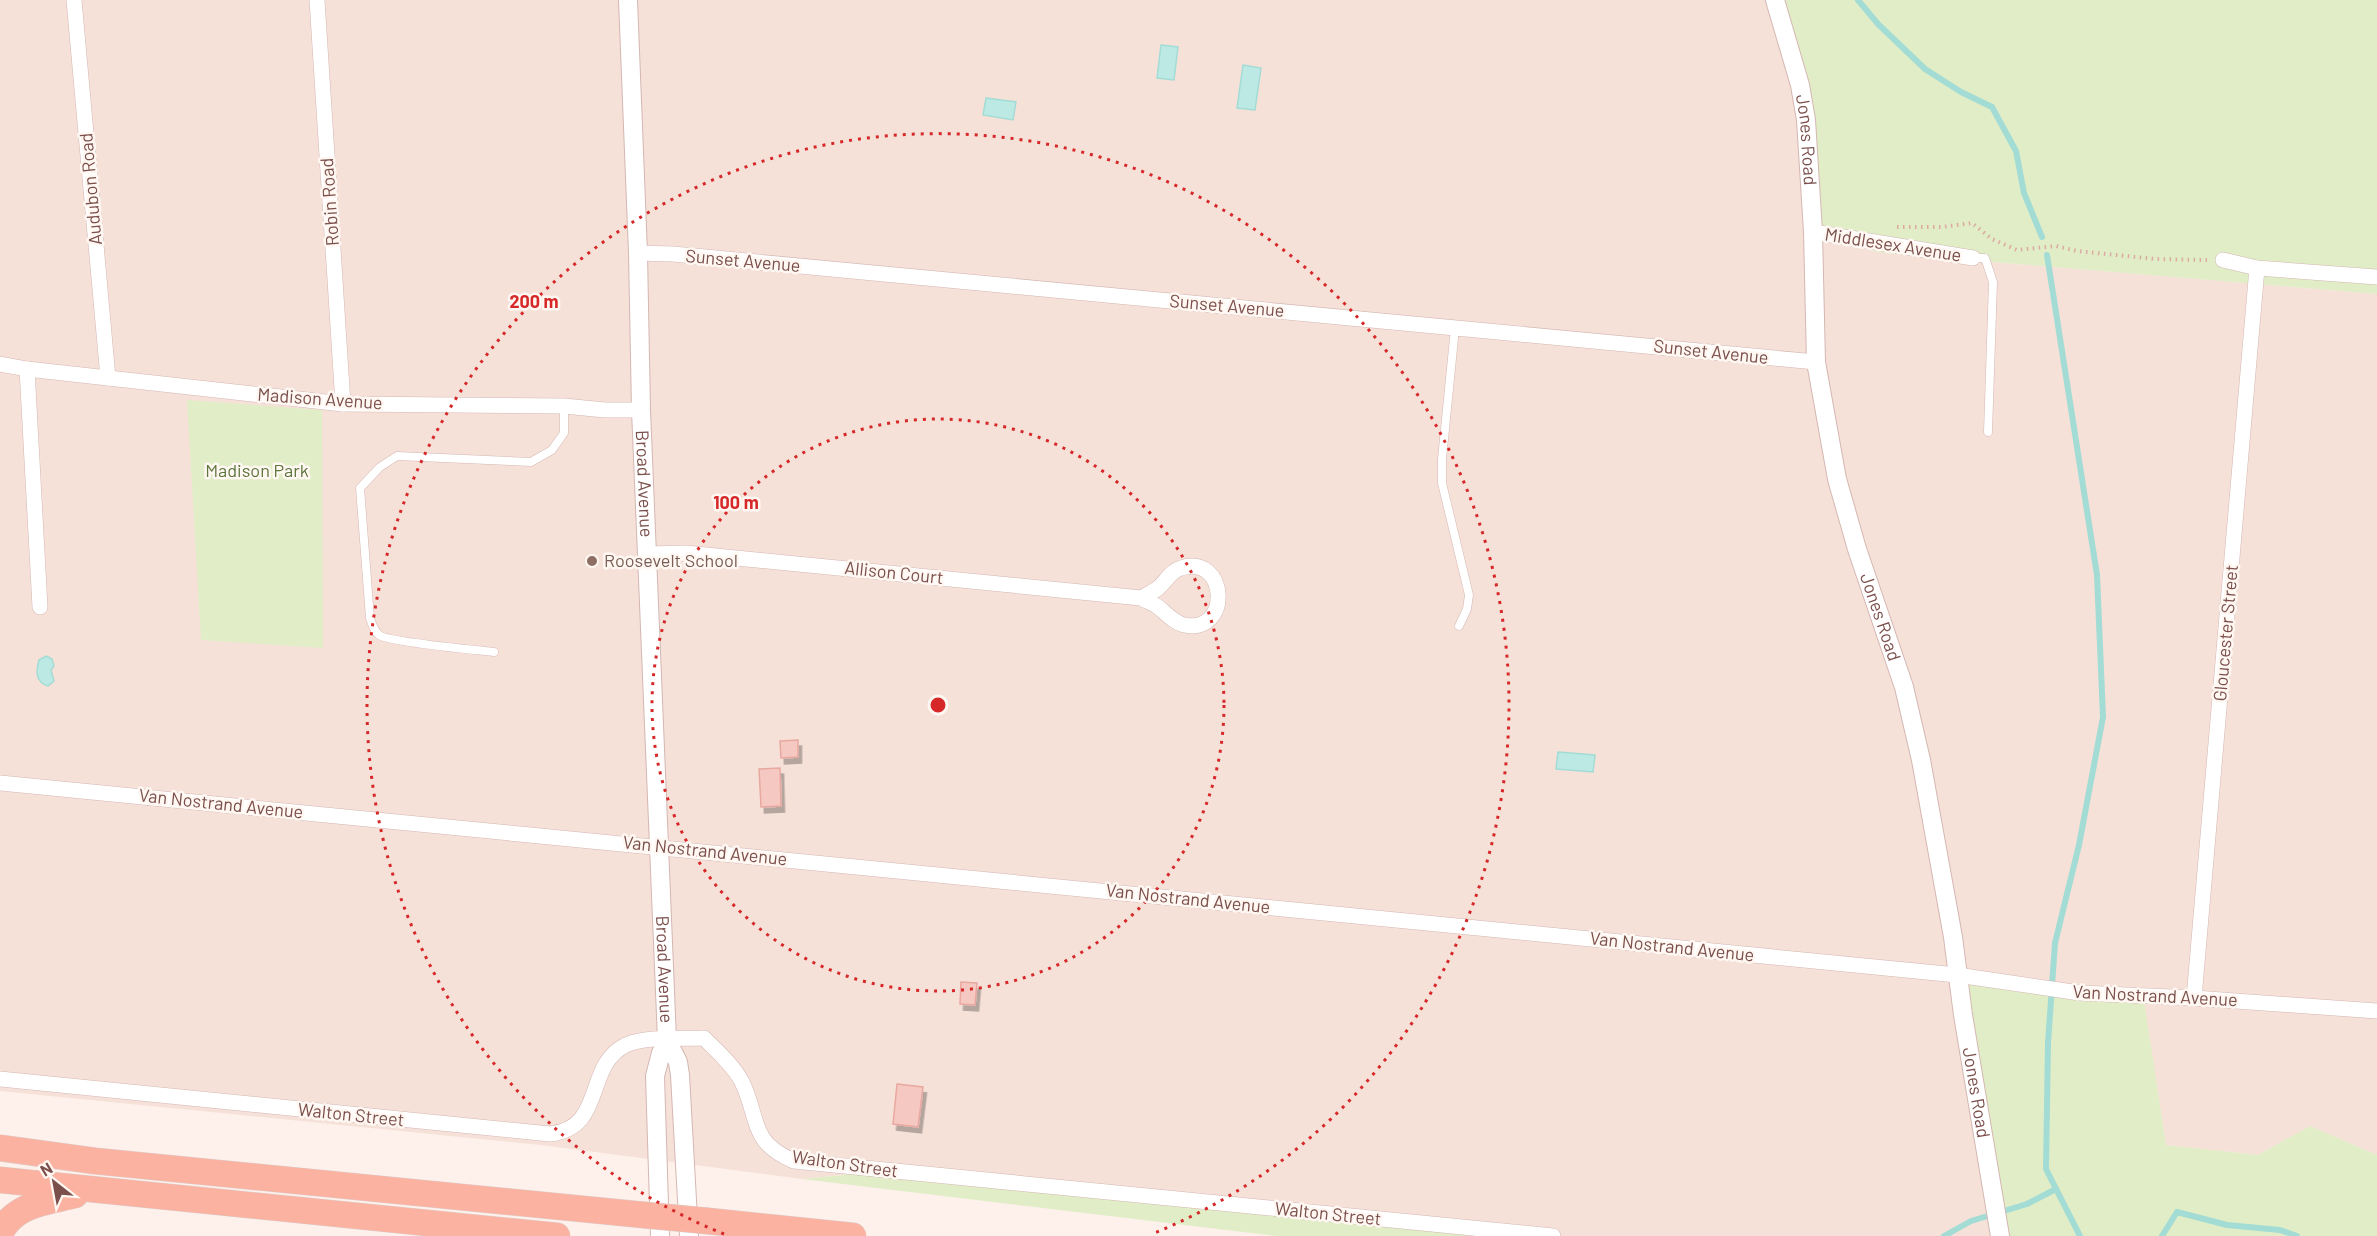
<svg xmlns="http://www.w3.org/2000/svg" width="2377" height="1236" font-family="Barlow,sans-serif">
  <defs>
    <filter id="shadow"><feDropShadow dx="3.5" dy="6" stdDeviation="0" flood-color="#0004"/></filter>
  </defs>
  <rect width="100%" height="100%" fill="#fef1eb"/>
  <polygon fill="#f6e1d9" points="0,0 1779,0 1817,237 1883,253 2377,294 2377,1155 2310,1126 2258,1155 2166,1145 2143,1000 2007,1236 1533,1236 885,1171 802,1179 541,1145 0,1091"/>
  <g fill="#e1edc7">
    <polygon points="1779,0 2377,0 2377,294 1883,253 1816,237"/>
    <polygon points="187,400 322,410 323,648 201,640"/>
    <polygon points="1953,976 2144,1000 2166,1145 2258,1155 2310,1126 2377,1155 2377,1236 2007,1236"/>
    <polygon points="885,1171 1533,1236 1276,1236 802,1179"/>
  </g>
  <g fill="#bde9e4" stroke="#a3dcd5" stroke-width="1.5">
    <polygon points="1161,45 1178,47 1174,80 1157,78"/>
    <polygon points="1243,65 1261,68 1255,110 1237,108"/>
    <polygon points="986,98 1016,102 1013,120 983,115"/>
    <path d="M46 656 52 659 54 666 51 670 54 681 48 686C35 682 36 671 39 660Z"/>
    <polygon points="1558,752 1595,755 1593,772 1556,769"/>
  </g>
  <g fill="none" stroke-linecap="round" stroke-linejoin="round">
    <g stroke="#a3dcd5" stroke-width="6">
      <polyline points="1858,0 1878,24 1925,69 1961,92 1992,107 2016,151 2024,193 2042,237"/>
      <polyline points="2047,255 2097,575 2103,717 2079,845 2055,943 2048,1043 2046,1169 2080,1236"/>
      <polyline points="1944,1236 1971,1221 2027,1204 2056,1189"/>
      <polyline points="2162,1236 2177,1212 2227,1225 2280,1230 2297,1236"/>
    </g>
  </g>
  <g fill="#f5c8c1" stroke="#e8a8a0" stroke-width="1.5" filter="url(#shadow)">
    <polygon points="798,740 798,757 781,758 780,741"/>
    <polygon points="780,768 781,806 761,807 759,769"/>
    <polygon points="961,982 977,983 975,1005 960,1004"/>
    <polygon points="897,1084 923,1087 918,1127 893,1124"/>
  </g>
  <g fill="none" stroke-linecap="round" stroke-linejoin="round">
    <defs>
      <g id="service">
        <polyline points="1973,258 1985,258 1993,282 1988,432"/>
        <polyline points="1455,328 1442,459 1442,483 1469,595 1467,609 1459,626"/>
        <path d="M494 652C476 650 388 642 379 635 374 631 372 624 370 618L360 488 380 467 397 456 531 462 552 450 564 433V406"/>
      </g>
      <g id="minor">
        <polyline points="74,0 108,378"/>
        <polyline points="317,0 343,404"/>
        <polyline points="1813,232 1973,258"/>
        <polyline points="638,253 673,254 1816,362"/>
        <polyline points="2223,260 2257,268 2377,277"/>
        <polyline points="0,364 27,369 343,404 564,406 605,410 641,410"/>
        <polyline points="27,369 40,607"/>
        <path d="M647 554 686 553 1141 598C1146 601 1152 603 1157 606 1166 613 1173 622 1184 625 1232 635 1228 553 1181 568 1170 571 1166 582 1157 589 1152 592 1146 595 1141 598"/>
        <polyline points="0,783 1957,975 2080,993 2194,998 2377,1011"/>
        <polyline points="2194,998 2257,268"/>
        <path d="M0 1079 550 1134C606 1128 584 1065 626 1045 646 1036 682 1039 704 1038 717 1051 732 1064 741 1080 760 1117 748 1142 794 1161L1553 1236"/>
      </g>
      <g id="tertiary">
        <path id="s1" d="M628 0 638 253 641 410 667 1040 678 1062 680 1075 689 1236"/>
        <path id="s2" d="M1775 0 1800 85 1806 120 1813 232 1816 362 1837 479 1857 549 1904 687 1921 760 1953 937 1963 1015 2000 1236"/>
        <polyline points="660,1236 655,1076 661,1053 667,1040"/>
      </g>
      <g id="trunk">
        <polyline points="0,1148 95,1161 644,1215"/>
        <polyline points="0,1180 557,1236"/>
        <polyline points="708,1221 853,1236"/>
        <path d="M0 1233C15 1204 46 1202 75 1195"/>
      </g>
    </defs>
    <use href="#service" stroke="#d4b7b2" stroke-width="9"/>
    <use href="#minor" stroke="#d4b7b2" stroke-width="16"/>
    <use href="#tertiary" stroke="#d4b7b2" stroke-width="20"/>
    <use href="#trunk" stroke="#dacecd" stroke-width="27"/>
    <polyline stroke="#dbaaa3" stroke-width="4" stroke-dasharray="1.5 4.5" stroke-linecap="butt" points="1897,227 1942,227 1972,223 1992,239 2017,250 2056,246 2077,251 2155,259 2207,260"/>
    <use href="#service" stroke="#fff" stroke-width="8"/>
    <use href="#minor" stroke="#fff" stroke-width="15"/>
    <use href="#tertiary" stroke="#fff" stroke-width="18"/>
    <use href="#trunk" stroke="#fcb2a1" stroke-width="26"/>
    <defs>
      <polyline id="trunk-bridge" points="644,1215 708,1221"/>
    </defs>
    <use href="#trunk-bridge" stroke="#dacecd" stroke-width="27" stroke-linecap="butt"/>
    <use href="#trunk-bridge" stroke="#fcb2a1" stroke-width="26"/>
  </g>
  <g fill="none" stroke="#d62828" stroke-width="3" stroke-dasharray="3 6">
    <circle cx="938" cy="705" r="286"/>
    <path d="M724 1234A571 571 0 1 1 1152 1234"/>
  </g>
  <circle fill="#8d6e63" stroke="#fff7f2" stroke-width="2" cx="592" cy="561" r="6"/>
  <g text-anchor="middle" stroke-width="5" stroke-linejoin="round" paint-order="stroke">
    <g font-size="18" fill="#7b4f4b" stroke="#fff7f2">
      <text dy="6" stroke="none"><textPath href="#s2" startOffset="144">Jones Road</textPath></text>
      <text transform="translate(91 189) rotate(-95)" y="6">Audubon Road</text>
      <text transform="translate(330 202) rotate(-94)" y="6">Robin Road</text>
      <text transform="translate(1893 245) rotate(9)" y="6">Middlesex Avenue</text>
      <text transform="translate(743 261) rotate(5)" y="6">Sunset Avenue</text>
      <text transform="translate(1227 306) rotate(5)" y="6">Sunset Avenue</text>
      <text transform="translate(1711 352) rotate(6)" y="6">Sunset Avenue</text>
      <text transform="translate(320 399) rotate(4)" y="6">Madison Avenue</text>
      <text dy="6" stroke="none"><textPath href="#s1" startOffset="484">Broad Avenue</textPath></text>
      <text transform="translate(894 573) rotate(6)" y="6">Allison Court</text>
      <text dy="6" stroke="none"><textPath href="#s2" startOffset="630">Jones Road</textPath></text>
      <text transform="translate(2226 633) rotate(-85)" y="6">Gloucester Street</text>
      <text transform="translate(221 804) rotate(6)" y="6">Van Nostrand Avenue</text>
      <text transform="translate(705 851) rotate(6)" y="6">Van Nostrand Avenue</text>
      <text transform="translate(1188 899) rotate(6)" y="6">Van Nostrand Avenue</text>
      <text transform="translate(1672 947) rotate(6)" y="6">Van Nostrand Avenue</text>
      <text dy="6" stroke="none"><textPath href="#s1" startOffset="970">Broad Avenue</textPath></text>
      <text transform="translate(2155 996) rotate(3)" y="6">Van Nostrand Avenue</text>
      <text dy="6" stroke="none"><textPath href="#s2" startOffset="1116">Jones Road</textPath></text>
      <text transform="translate(351 1115) rotate(6)" y="6">Walton Street</text>
      <text transform="translate(845 1164) rotate(8)" y="6">Walton Street</text>
      <text transform="translate(1328 1214) rotate(6)" y="6">Walton Street</text>
    </g>
    <g font-size="18" fill="#5c753d" stroke="#fff7f2">
      <text x="257" y="477">Madison Park</text>
    </g>
    <g font-size="18" fill="#785e54" stroke="#fff7f2" text-anchor="start">
      <text x="604" y="567">Roosevelt School</text>
    </g>
  </g>
  <circle cx="938" cy="705" r="9" fill="#d62828" stroke="#fff7f2" stroke-width="3"/>
  <g font-size="18" text-anchor="middle" font-weight="bold" fill="#d62828" stroke="#fff7f2" stroke-width="5" stroke-linejoin="round" paint-order="stroke">
    <text x="534" y="308">200 m</text>
    <text x="736" y="509">100 m</text>
  </g>
  <g transform="translate(54 1182) rotate(329)" stroke="#fff7f2" stroke-width="4.5" paint-order="stroke">
  <path d="M0-4.5L10 22L0 15L-10 22Z" fill="#7b4f4b"/>
  <text y="-9" font-size="16" font-weight="bold" text-anchor="middle" fill="#7b4f4b">N</text>
  </g>
</svg>
